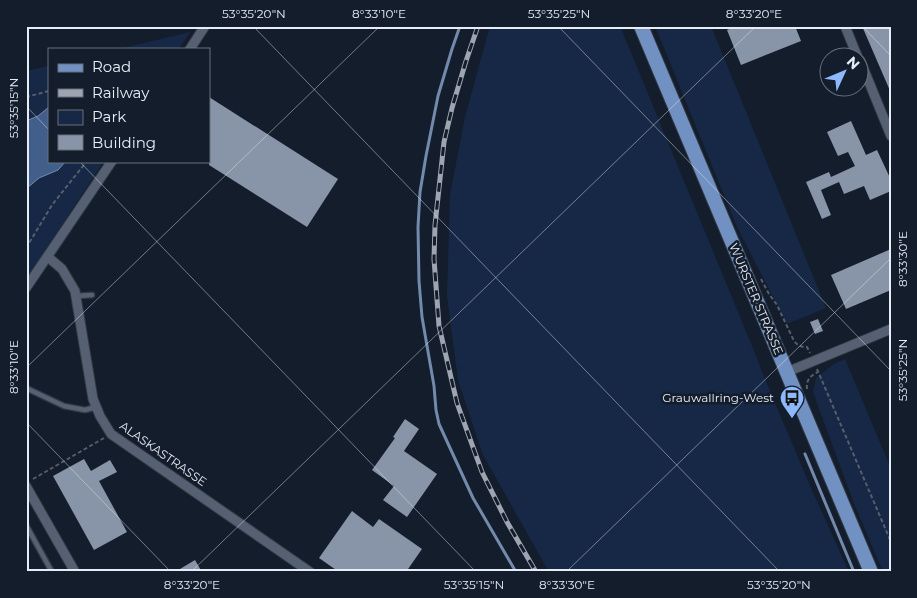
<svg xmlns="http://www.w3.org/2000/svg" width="917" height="598" font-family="Montserrat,sans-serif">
  <rect width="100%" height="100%" fill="#141d2b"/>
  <g fill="#162845">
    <polygon points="490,26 620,26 757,358 762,372 811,488 849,572 549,572 483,455 458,380 447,296 450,195 465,117"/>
    <polygon points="655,26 711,26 826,308 787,324 737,227"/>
    <polygon points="190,32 179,49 119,49"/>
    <polygon points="49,66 49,107 38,116 26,121 26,71"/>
    <polygon points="66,161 104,161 26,279 26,189 39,178 58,170"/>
    <polygon points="845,359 891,469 891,572 883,572 853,501 813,392 816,378 834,364"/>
  </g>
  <polygon fill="#425f8c" stroke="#738aac" points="49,107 49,161 66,161 58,170 39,178 26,189 26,121 38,116"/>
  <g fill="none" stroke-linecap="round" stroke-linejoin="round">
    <g stroke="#738aac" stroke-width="3">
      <polyline points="460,26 452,49 438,96 426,156 420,192 418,227 419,281 422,317 434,386 436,410 439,424 473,498 516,572"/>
      <polyline points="805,454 854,572"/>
    </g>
  </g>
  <g fill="#8894a7">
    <polygon points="736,26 795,26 801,41 741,65 727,30"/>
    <polygon points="862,26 891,26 891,93"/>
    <polygon points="209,97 338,179 307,227 209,165"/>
    <polygon points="851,121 866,155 877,150 891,180 891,191 870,200 864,186 844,194 839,182 821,190 831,215 822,219 806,182 829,172 831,177 855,166 848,152 838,156 827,132"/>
    <polygon points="891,249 891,290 846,309 831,275"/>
    <polygon points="818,319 823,331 815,334 810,322"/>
    <polygon points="405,419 419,429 404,451 437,474 407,517 383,500 394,486 372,470 395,438 393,437"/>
    <polygon points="84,459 91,471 110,460 117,472 99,481 127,532 94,550 53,476"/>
    <polygon points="352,511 373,527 379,519 422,549 406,572 339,572 319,558"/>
    <polygon points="195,560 202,572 175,572"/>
  </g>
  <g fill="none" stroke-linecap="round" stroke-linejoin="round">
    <defs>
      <g id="service">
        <polyline points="76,296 92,295"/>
        <polyline points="26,388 64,406 85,410 96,407"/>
        <polyline points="26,525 52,572"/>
      </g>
      <g id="minor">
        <polyline points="845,26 858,58"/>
        <polyline points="190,49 205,26"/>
        <polyline points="860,60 891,136"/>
        <polyline points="48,257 62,269 75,291 93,399 100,416 111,434 310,572"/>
        <polyline points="26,288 112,161"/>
        <polyline points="787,372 891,329"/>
        <polyline points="26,486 75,572"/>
      </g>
      <polyline id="primary" points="641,26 871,572"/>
    </defs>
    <use href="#service" stroke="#343a45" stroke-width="7"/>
    <use href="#minor" stroke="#343a45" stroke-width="11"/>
    <use href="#primary" stroke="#343a45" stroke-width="16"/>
    <g stroke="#565e6b" stroke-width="2" stroke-dasharray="4 2.5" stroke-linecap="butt">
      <polyline points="26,97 49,91"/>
      <polyline points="26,248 52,205 87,161"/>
      <path d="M761 279 769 294 777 305 794 341C798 346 801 347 807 347L810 353"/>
      <polyline points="817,369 891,542"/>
      <path d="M807 389C806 380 810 376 818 372"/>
      <polyline points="33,479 104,438"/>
    </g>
    <use href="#service" stroke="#556172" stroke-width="4.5"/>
    <use href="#minor" stroke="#556172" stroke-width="9"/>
    <use href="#primary" stroke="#7191c3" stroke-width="14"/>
    <defs>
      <polyline id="rail" points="478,26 466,61 452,108 444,142 435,225 434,259 439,326 457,403 482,472 507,522 536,572"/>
    </defs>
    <use href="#rail" stroke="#9ea5b1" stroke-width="5"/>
    <use href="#rail" stroke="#141d2b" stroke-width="3" stroke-dasharray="9" stroke-linecap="butt"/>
  </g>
  <path fill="none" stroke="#e6edf7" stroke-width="1" stroke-opacity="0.45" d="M253 26 780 572M558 26 891 371M862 26 891 56M26 106 49 130M79 161 476 572M26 368 380 26M26 422 171 572M191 572 756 26M566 572 891 258"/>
  <defs>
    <symbol id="bus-pin" viewBox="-11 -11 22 30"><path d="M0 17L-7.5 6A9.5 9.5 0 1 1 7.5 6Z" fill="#8db9fc" stroke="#141d2b"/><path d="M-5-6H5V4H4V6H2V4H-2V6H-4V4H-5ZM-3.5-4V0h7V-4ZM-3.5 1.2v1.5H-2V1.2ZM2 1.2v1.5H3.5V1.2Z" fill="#111"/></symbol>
  </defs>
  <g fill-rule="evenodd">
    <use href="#bus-pin" x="778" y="384" width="28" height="38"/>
  </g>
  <g text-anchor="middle" stroke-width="5" stroke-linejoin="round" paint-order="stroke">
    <g font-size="12" fill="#e6edf7" stroke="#141d2b">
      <text transform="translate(756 299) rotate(67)" y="4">WURSTER STRASSE</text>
      <text transform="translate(163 454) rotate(35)" y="4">ALASKASTRASSE</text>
    </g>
    <g font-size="12" fill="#e6edf7" stroke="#141d2b" text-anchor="end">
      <text x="774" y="402">Grauwallring-West</text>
    </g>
  </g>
  <rect width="917" height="598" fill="none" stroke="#141d2b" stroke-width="55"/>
  <rect x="48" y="48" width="162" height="115" fill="#141d2b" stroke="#68707d"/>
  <rect x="58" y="64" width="25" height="8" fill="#7191c3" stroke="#68707d"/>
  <text x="92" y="72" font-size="15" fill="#e6edf7">Road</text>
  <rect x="58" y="89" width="25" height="8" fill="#9ea5b1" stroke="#68707d"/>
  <text x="92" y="98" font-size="15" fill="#e6edf7">Railway</text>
  <rect x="58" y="110" width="25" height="15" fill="#162845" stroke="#68707d"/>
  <text x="92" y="122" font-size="15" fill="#e6edf7">Park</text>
  <rect x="58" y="135" width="25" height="15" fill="#8894a7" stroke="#68707d"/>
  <text x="92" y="148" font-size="15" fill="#e6edf7">Building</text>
  <g transform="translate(844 72) rotate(46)"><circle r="24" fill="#141d2b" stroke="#68707d"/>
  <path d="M0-4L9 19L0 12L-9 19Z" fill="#8db9fc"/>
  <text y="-8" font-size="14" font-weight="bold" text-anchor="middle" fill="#e6edf7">N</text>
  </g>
  <rect x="28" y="28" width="862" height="542" fill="none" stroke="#e6edf7" stroke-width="2"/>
  <g font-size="12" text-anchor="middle" fill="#e6edf7">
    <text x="254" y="18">53°35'20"N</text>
    <text x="379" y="18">8°33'10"E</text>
    <text x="559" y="18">53°35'25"N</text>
    <text x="754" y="18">8°33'20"E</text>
    <text transform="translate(14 108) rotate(-90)" y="4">53°35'15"N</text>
    <text transform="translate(903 259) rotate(-90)" y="4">8°33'30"E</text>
    <text transform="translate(14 367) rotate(-90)" y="4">8°33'10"E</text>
    <text transform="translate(903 370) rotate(-90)" y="4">53°35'25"N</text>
    <text x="192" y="589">8°33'20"E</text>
    <text x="474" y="589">53°35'15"N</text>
    <text x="567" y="589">8°33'30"E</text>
    <text x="779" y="589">53°35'20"N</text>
  </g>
</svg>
